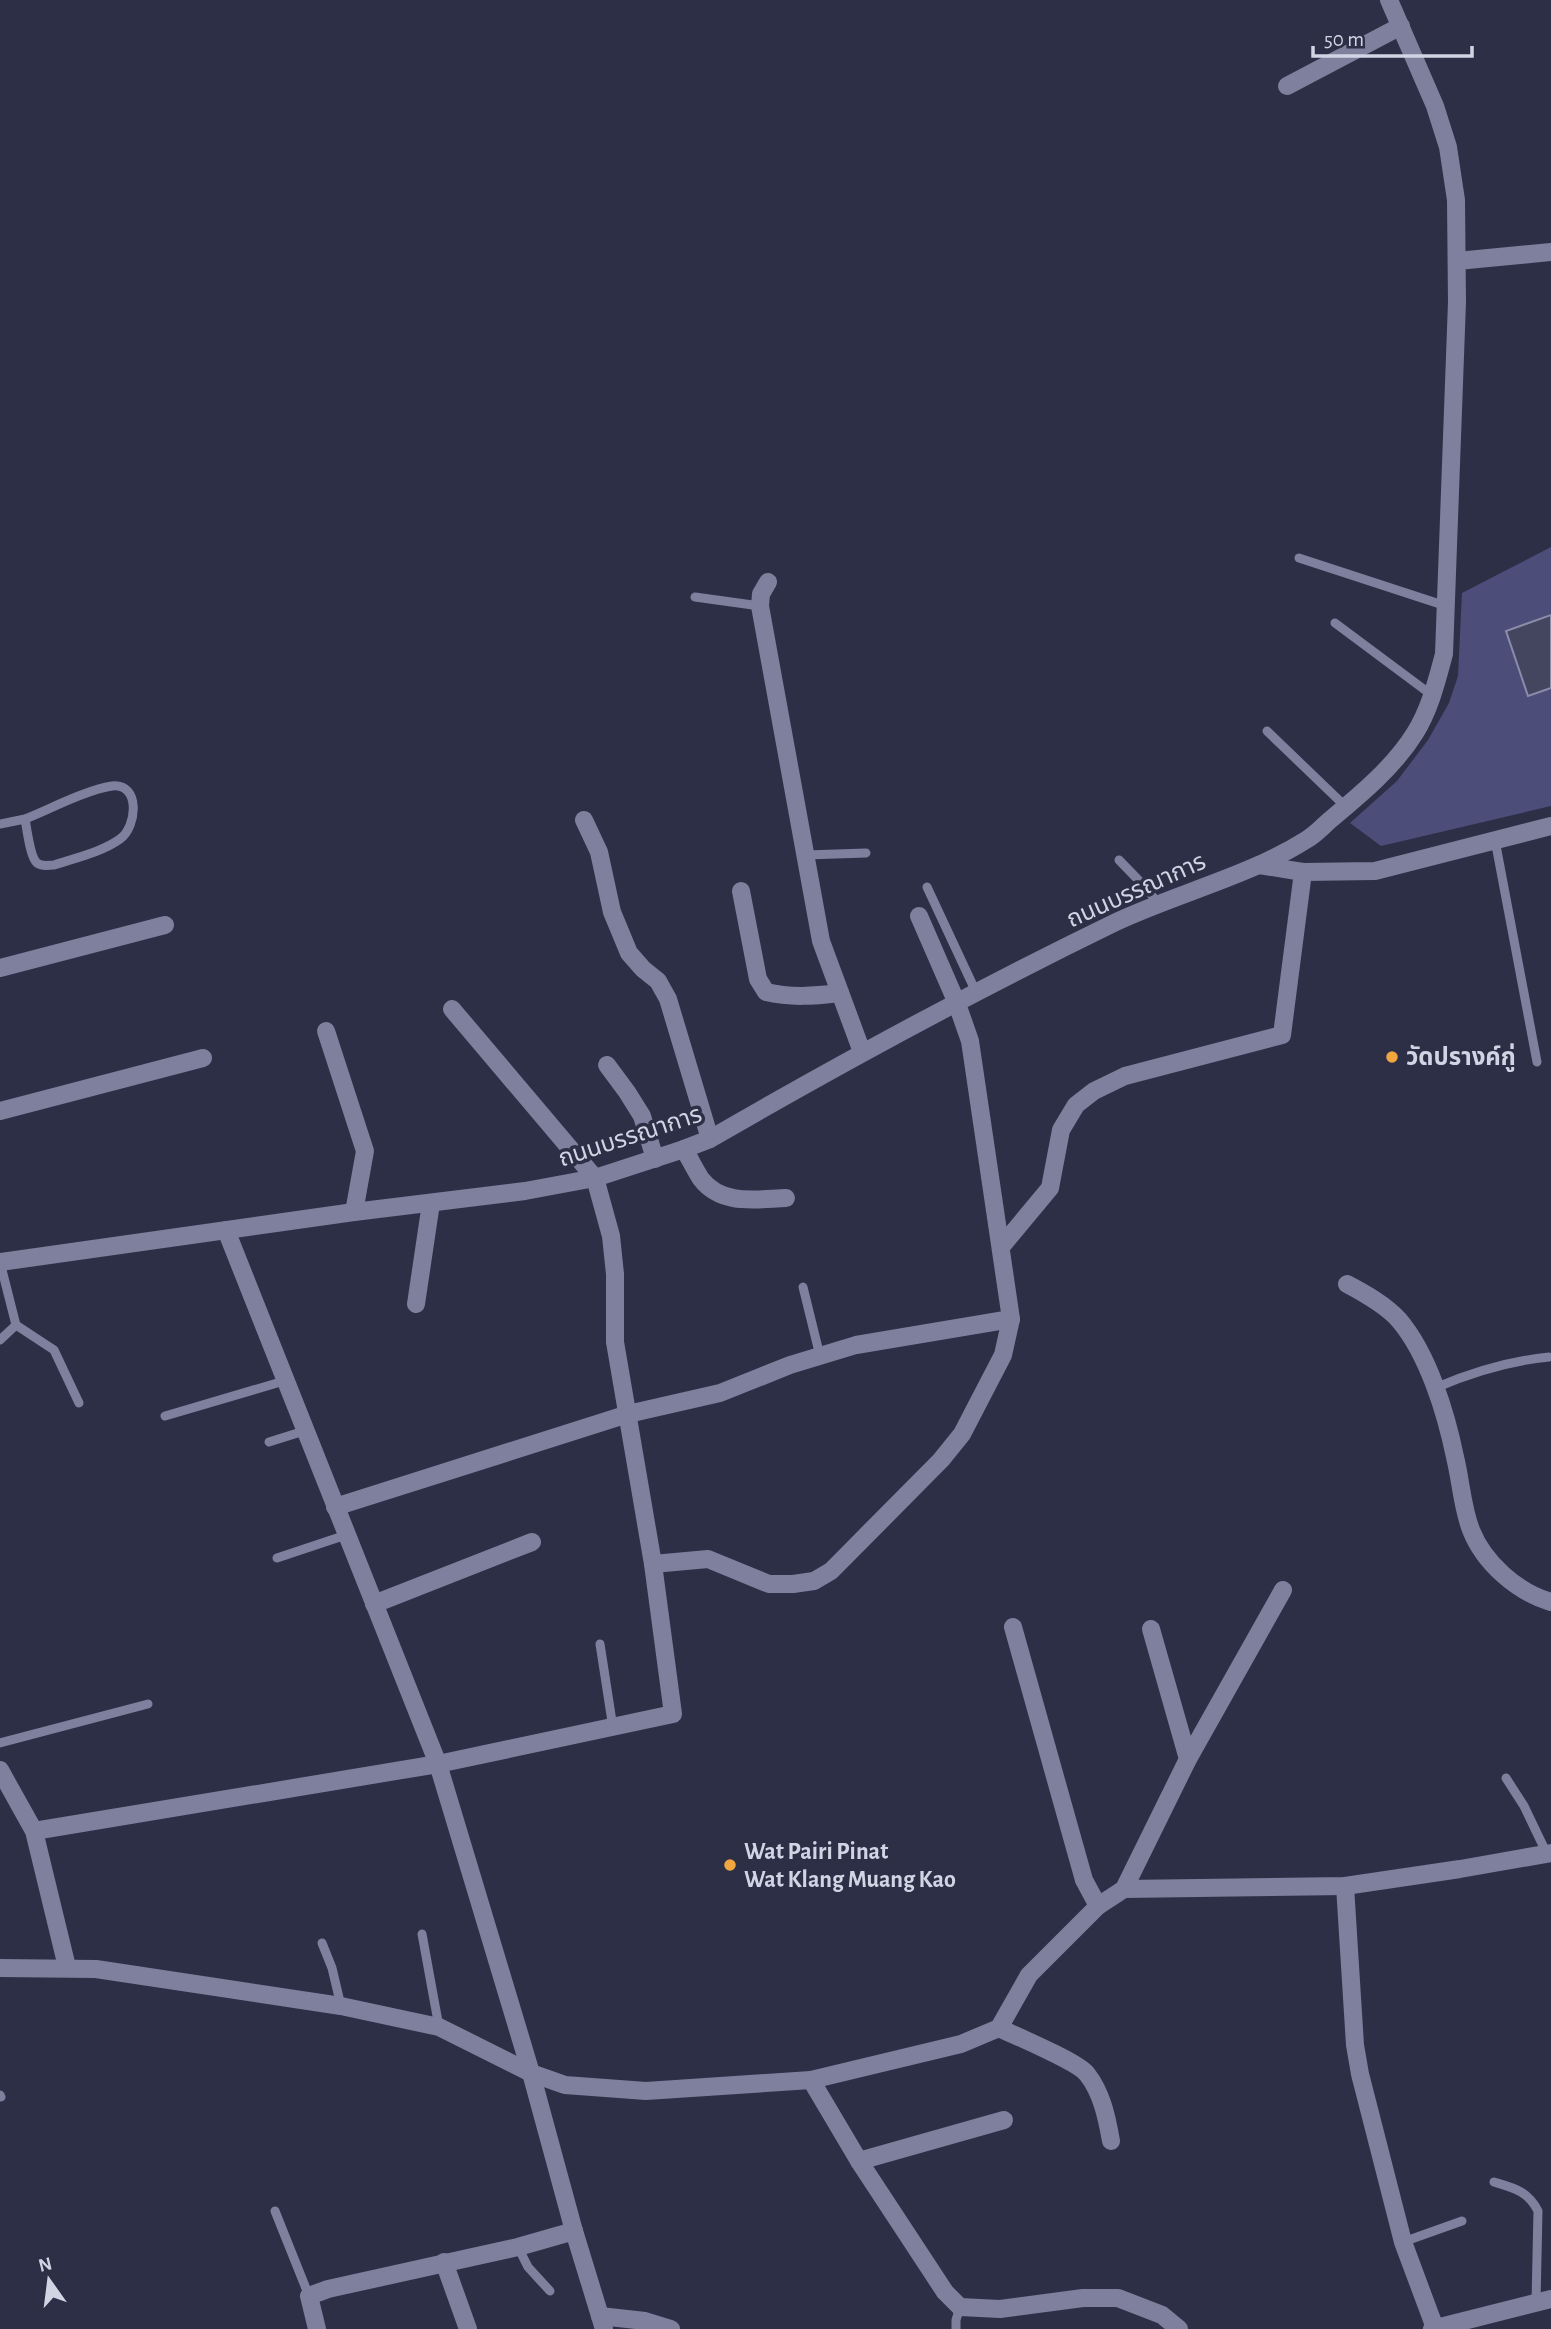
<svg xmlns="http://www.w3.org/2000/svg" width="1551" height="2329" font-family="'Alegreya Sans','Noto Sans Thai',sans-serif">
  <rect width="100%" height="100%" fill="#2d2f47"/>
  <polygon fill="#4c4e79" points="1551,547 1551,806 1381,846 1350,823 1397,781 1428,740 1449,703 1458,676 1462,593"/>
  <polygon fill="#44465f" stroke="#8a8daa" stroke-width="2" points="1551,615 1551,688 1528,696 1506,631"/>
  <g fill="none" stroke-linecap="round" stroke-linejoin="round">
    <g stroke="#7e809d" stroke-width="9">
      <polyline points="1299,558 1446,606"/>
      <polyline points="695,597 760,606"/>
      <polyline points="1335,623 1433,696"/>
      <polyline points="1267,731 1346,807"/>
      <path d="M0 824 25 819C27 829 30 857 37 863 42 867 48 865 54 865 75 858 102 852 120 839 137 827 141 783 112 786 86 790 50 809 25 819"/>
      <polyline points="1495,840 1537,1062"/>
      <polyline points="806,855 866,853"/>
      <polyline points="1119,860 1149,891 1157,903"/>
      <polyline points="927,887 976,992"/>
      <polyline points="0,1262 16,1325 54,1350 79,1403"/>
      <polyline points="803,1287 820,1356"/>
      <polyline points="0,1340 16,1325"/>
      <path d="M1435 1388C1472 1372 1508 1361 1549 1357"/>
      <polyline points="165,1416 284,1381"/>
      <polyline points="269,1442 304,1431"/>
      <polyline points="277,1558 346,1535"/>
      <polyline points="600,1644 613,1728"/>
      <polyline points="0,1743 148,1704"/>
      <polyline points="1506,1778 1524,1806 1547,1854"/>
      <polyline points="422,1934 439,2027"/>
      <polyline points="322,1943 332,1968 341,2006"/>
      <polyline points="0,2095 1,2097"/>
      <path d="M1494 2182C1514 2188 1528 2191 1538 2211L1536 2303"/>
      <polyline points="275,2211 309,2296"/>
      <polyline points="1403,2242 1462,2221"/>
      <polyline points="518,2247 528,2267 550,2291"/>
      <polyline points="956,2329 956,2320 960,2307"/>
    </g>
    <g stroke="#7e809d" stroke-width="18">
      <polyline points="1287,86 1401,26"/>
      <polyline points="1457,261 1551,252"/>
      <polyline points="768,582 761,594 760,606 821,941 862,1052"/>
      <polyline points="584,820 599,852 612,912 629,953 643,969 658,981 668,999 710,1139"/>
      <polyline points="1259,865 1303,872 1375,871 1551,826"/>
      <path d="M741 891 758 979 766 992C791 998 814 996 840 993"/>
      <polyline points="0,968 165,925"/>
      <polyline points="452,1009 595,1178 611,1236 615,1274 615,1342 653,1564 708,1559 769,1584 793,1584 814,1581 831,1571 941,1460 962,1434 1003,1355 1011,1319 970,1041 956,1001 919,916"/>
      <polyline points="326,1031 365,1151 354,1212"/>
      <polyline points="607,1065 627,1092 642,1116 655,1159"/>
      <polyline points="0,1111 203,1058"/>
      <path d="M684 1149C690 1159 695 1170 701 1179 722 1206 756 1199 786 1198"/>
      <polyline points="1001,1247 1050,1188 1061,1130 1076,1105 1094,1091 1125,1076 1282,1035 1303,872"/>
      <path d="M1347 1284C1364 1293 1386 1305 1399 1320 1428 1354 1446 1413 1455 1457 1461 1481 1462 1507 1471 1530 1484 1563 1517 1592 1551 1602"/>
      <polyline points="416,1304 431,1203"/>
      <polyline points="335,1507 628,1414 720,1393 790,1365 856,1345 1011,1319"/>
      <polyline points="374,1604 532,1542"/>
      <polyline points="1013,1627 1084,1880 1098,1906"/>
      <polyline points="1151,1629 1188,1759"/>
      <polyline points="0,1770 34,1831 67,1967"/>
      <polyline points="34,1831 438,1764 673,1714 653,1564"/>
      <polyline points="1345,1886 1355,2045 1360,2074 1403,2242 1435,2328"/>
      <polyline points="1124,1889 1345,1886 1460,1869 1551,1853"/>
      <polyline points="0,1968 96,1969 341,2006 439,2027 531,2073 565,2085 646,2091 811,2080"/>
      <path d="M999 2028C1016 2036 1078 2062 1087 2074 1102 2093 1107 2118 1111 2141"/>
      <polyline points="859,2161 1004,2120"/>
      <polyline points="444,2262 468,2329"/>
      <polyline points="600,2316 645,2321 671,2329"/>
      <polyline points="317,2329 309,2296 328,2289 518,2247 574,2231"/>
      <polyline points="1179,2329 1162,2315 1118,2298 1083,2298 1000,2309 960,2307 945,2292 859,2161 811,2080 961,2044 999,2028 1029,1975 1098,1906 1124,1889 1188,1759 1283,1590"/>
      <polyline points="1432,2329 1551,2299"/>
    </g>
    <g stroke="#7e809d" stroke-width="18">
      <polyline points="226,1230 438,1764 531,2073 574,2231 604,2329"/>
      <path d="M0 1262 354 1212 525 1191 595 1178 684 1149 710 1139C843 1062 978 989 1116 922 1178 893 1249 876 1306 840 1315 835 1322 827 1330 820 1360 795 1394 767 1415 733 1430 709 1437 680 1444 654L1457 302 1456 200 1448 147 1435 106 1389 0"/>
    </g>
  </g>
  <g fill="#f1a63f" stroke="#2d2f47" stroke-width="2.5">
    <circle cx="1392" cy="1057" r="7"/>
    <circle cx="730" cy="1865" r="7"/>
  </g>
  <g text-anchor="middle" stroke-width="7" stroke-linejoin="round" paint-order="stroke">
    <g font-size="24" fill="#d2d4e4" stroke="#2d2f47">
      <text transform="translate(1136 890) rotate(-24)" y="8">ถนนบรรณาการ</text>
      <text transform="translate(630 1136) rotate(-18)" y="8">ถนนบรรณาการ</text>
    </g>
    <g font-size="24" font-weight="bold" fill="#d2d4e4" stroke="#2d2f47" text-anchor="start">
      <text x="1406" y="1065">วัดปรางค์กู่</text>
      <text x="744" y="1859">Wat Pairi Pinat<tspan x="744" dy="28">Wat Klang Muang Kao</tspan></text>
    </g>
  </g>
  <g transform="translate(49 2280) rotate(346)" stroke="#2d2f47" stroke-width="5" paint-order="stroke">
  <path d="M0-5L12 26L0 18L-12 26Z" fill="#d2d4e4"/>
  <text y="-10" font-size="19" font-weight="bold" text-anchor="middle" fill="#d2d4e4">N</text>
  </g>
  <path d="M1313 46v10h159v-10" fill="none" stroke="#d2d4e4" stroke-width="3.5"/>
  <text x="1324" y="46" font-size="21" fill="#d2d4e4" stroke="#2d2f47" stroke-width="5" paint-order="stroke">50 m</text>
</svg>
